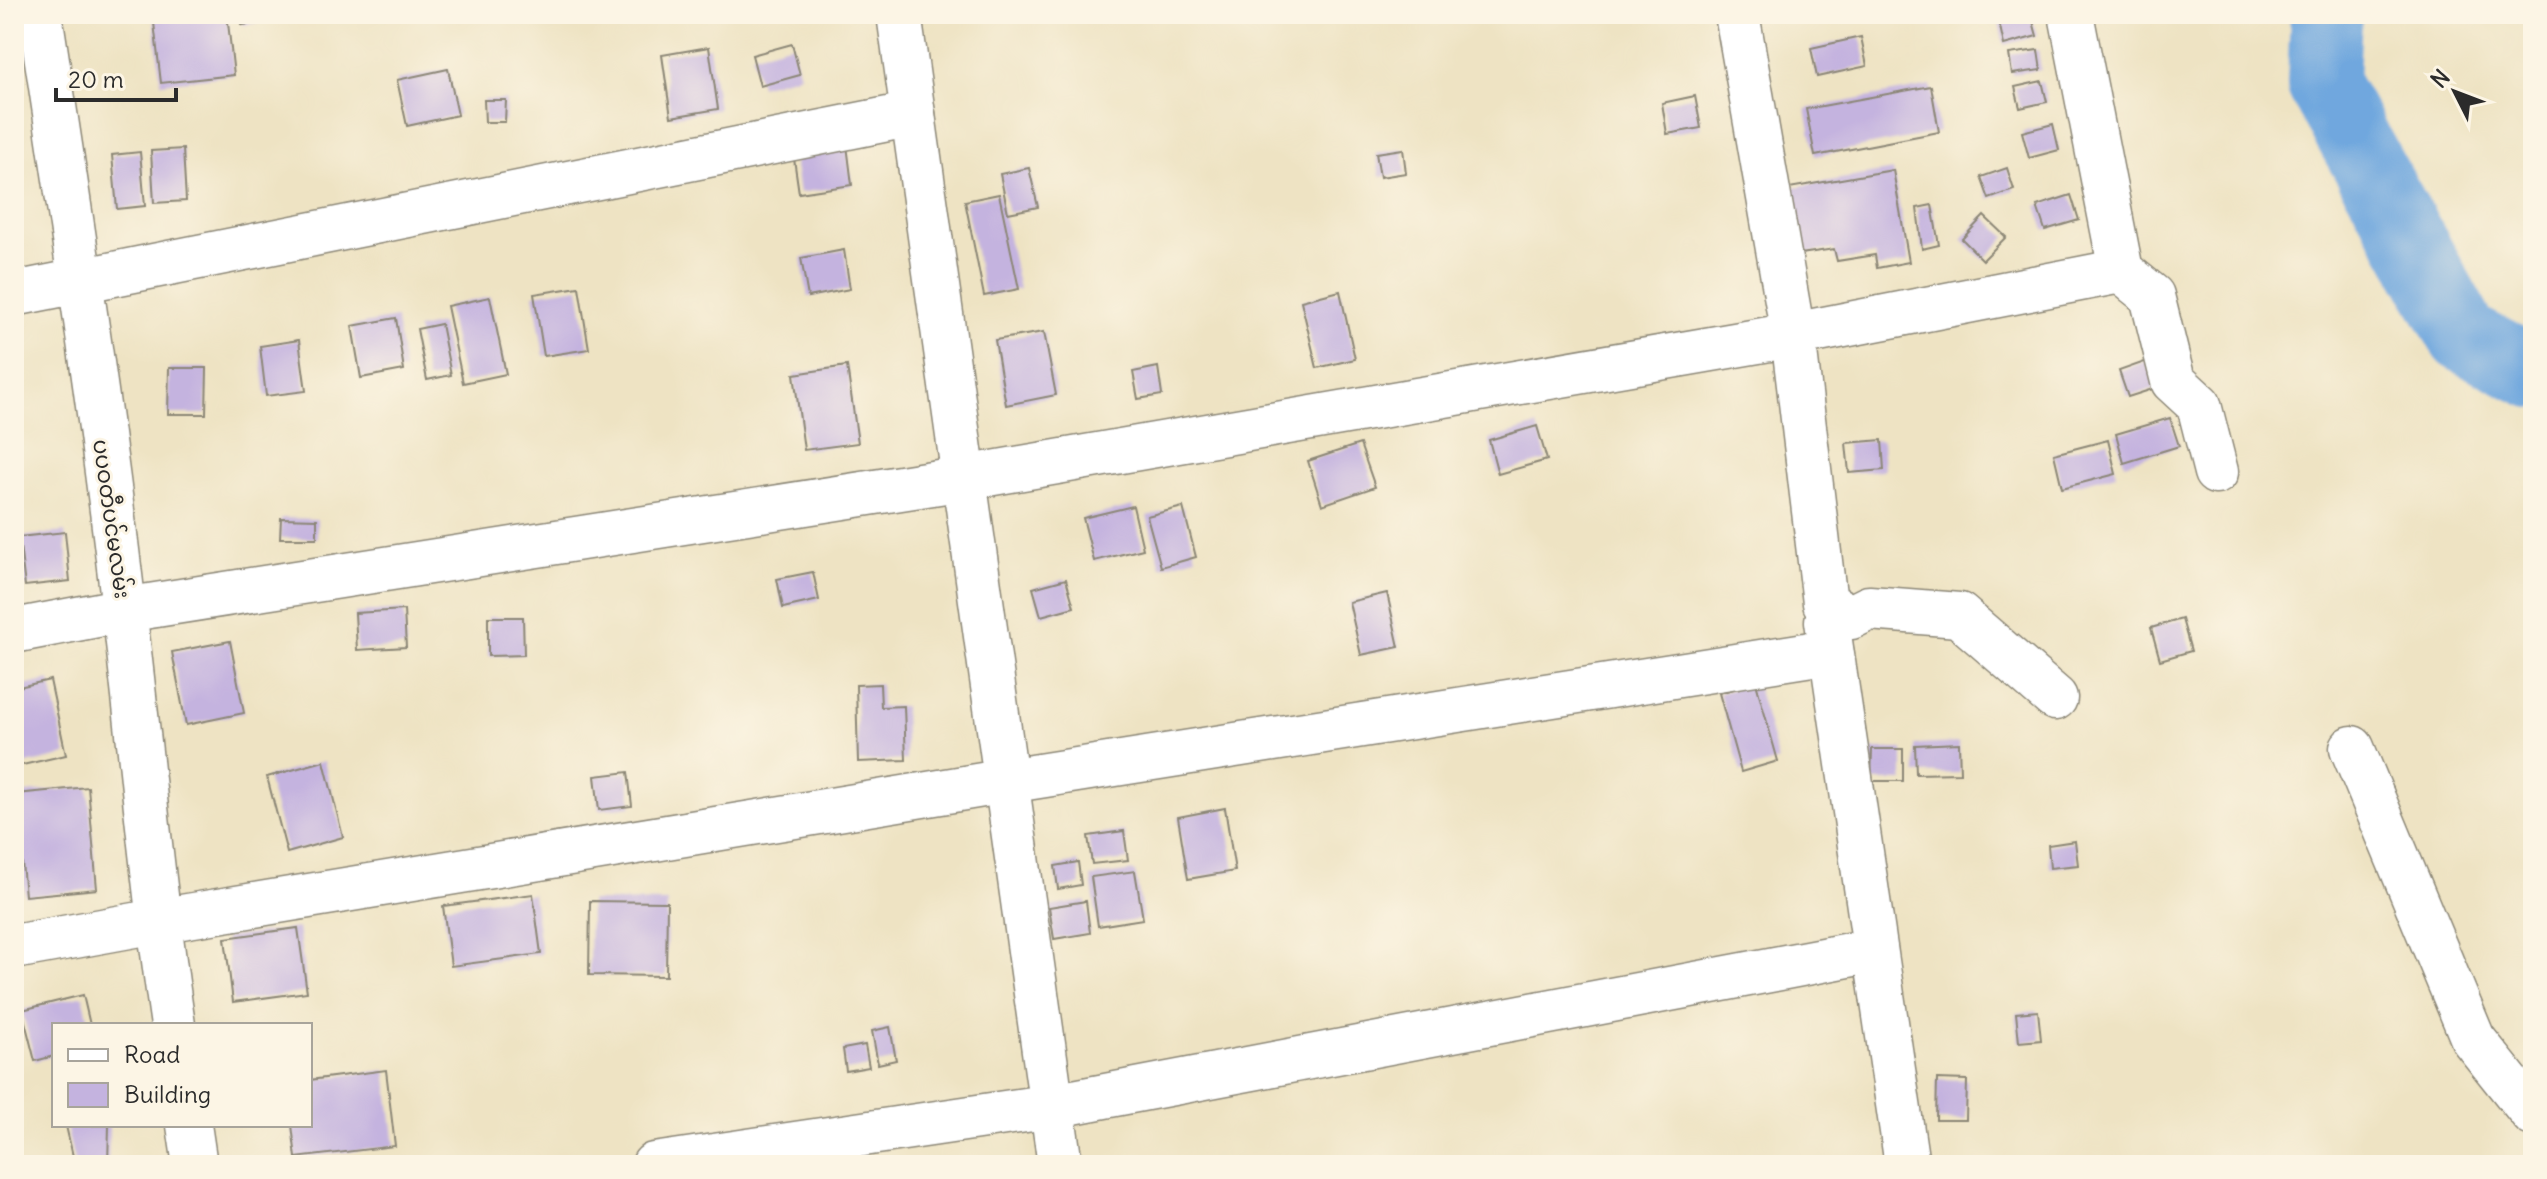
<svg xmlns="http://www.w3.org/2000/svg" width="2547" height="1179" font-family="Delius,'Noto Sans Myanmar',sans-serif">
  <rect width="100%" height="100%" fill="#fcf5e5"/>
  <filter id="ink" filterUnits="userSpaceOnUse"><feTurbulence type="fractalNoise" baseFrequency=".0125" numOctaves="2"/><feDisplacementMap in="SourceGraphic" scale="16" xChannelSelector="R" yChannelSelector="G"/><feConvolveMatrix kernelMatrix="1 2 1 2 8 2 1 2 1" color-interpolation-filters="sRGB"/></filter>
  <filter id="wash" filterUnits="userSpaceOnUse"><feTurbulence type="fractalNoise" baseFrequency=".006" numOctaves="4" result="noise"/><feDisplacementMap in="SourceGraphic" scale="32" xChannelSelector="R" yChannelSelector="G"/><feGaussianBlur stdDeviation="1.8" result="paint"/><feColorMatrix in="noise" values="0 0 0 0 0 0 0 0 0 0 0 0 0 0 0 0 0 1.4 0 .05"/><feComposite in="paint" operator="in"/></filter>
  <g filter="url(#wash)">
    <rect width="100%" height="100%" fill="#eee3c3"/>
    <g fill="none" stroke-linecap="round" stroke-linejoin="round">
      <polyline stroke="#70a7de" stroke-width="72" points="2326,14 2323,84 2464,337 2533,372"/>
    </g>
    <g id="blocks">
      <g fill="#c4b3df">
        <polygon points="153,14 227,14 234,75 161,83"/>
        <polygon points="241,14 269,14 270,21 242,25"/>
        <polygon points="2031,14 2037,36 2004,45 1999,22"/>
        <polygon points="1861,37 1867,66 1817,77 1811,48"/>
        <polygon points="792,44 800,75 760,86 752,55"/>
        <polygon points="709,47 718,109 671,117 662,55"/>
        <polygon points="2038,50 2041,70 2012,74 2009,54"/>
        <polygon points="448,69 458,115 407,126 397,80"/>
        <polygon points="2042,81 2047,102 2020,108 2015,87"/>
        <polygon points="1931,86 1939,132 1815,156 1806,109"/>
        <polygon points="1695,96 1701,128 1667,134 1662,103"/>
        <polygon points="484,100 506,100 505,122 485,122"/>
        <polygon points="2053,124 2059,150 2029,158 2022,132"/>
        <polygon points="847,145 852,185 799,193 793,152"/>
        <polygon points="183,149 186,201 154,203 151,151"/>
        <polygon points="1403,149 1406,173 1380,177 1376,153"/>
        <polygon points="140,152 145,206 117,209 112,155"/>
        <polygon points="1029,168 1038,207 1008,213 1000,174"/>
        <polygon points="2007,168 2014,190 1989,199 1981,177"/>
        <polygon points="1893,170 1909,262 1877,268 1875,255 1837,261 1834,249 1800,254 1789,188"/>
        <polygon points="999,194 1019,289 984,296 965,201"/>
        <polygon points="2071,195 2079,220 2045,230 2037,206"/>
        <polygon points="1932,205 1939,245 1922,249 1917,208"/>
        <polygon points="1984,216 2006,237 1983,260 1962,239"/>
        <polygon points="844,250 850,289 808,297 801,258"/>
        <polygon points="579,287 589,349 544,356 534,294"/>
        <polygon points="1340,291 1355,359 1317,368 1301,301"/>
        <polygon points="490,297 506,374 463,383 447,306"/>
        <polygon points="396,318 404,370 361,378 352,326"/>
        <polygon points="441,324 451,375 427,380 417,329"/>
        <polygon points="1044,332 1056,395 1006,405 995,340"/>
        <polygon points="299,340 306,391 266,396 260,346"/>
        <polygon points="2153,359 2162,386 2128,397 2119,371"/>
        <polygon points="847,366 858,443 804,450 794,374"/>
        <polygon points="1158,367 1162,395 1138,399 1133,372"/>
        <polygon points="169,368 207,368 206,414 168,414"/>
        <polygon points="2170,418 2179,446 2124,463 2116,434"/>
        <polygon points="1537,426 1547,460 1498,474 1489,440"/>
        <polygon points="1882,440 1884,470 1849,473 1846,443"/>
        <polygon points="2108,440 2116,474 2062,488 2054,454"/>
        <polygon points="1360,444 1375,487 1322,505 1308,461"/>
        <polygon points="1133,506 1143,549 1094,561 1083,518"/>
        <polygon points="1183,507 1196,557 1161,567 1147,516"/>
        <polygon points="281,518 317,519 317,538 280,538"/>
        <polygon points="65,532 70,581 25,586 19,537"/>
        <polygon points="813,572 819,600 783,608 777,579"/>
        <polygon points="1066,579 1074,607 1041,616 1033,588"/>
        <polygon points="1387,593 1399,647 1361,655 1349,602"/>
        <polygon points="404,610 406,647 357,650 355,613"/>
        <polygon points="488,617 523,617 524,655 488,656"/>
        <polygon points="2182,619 2191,651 2160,660 2151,628"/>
        <polygon points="230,641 244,713 186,725 172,652"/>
        <polygon points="50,680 66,755 14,767 14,688"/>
        <polygon points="1756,683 1778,761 1741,772 1719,693"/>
        <polygon points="880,684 881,707 904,706 906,760 858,762 856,685"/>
        <polygon points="1959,743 1960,773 1916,774 1915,745"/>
        <polygon points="1872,749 1903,749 1903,781 1871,781"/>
        <polygon points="324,761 343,837 287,853 267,777"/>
        <polygon points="628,772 632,806 599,810 595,776"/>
        <polygon points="88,787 97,889 25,896 16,794"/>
        <polygon points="1225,808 1235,871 1188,879 1178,817"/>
        <polygon points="1124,831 1128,860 1092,864 1088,836"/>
        <polygon points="2075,841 2078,865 2050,868 2048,845"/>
        <polygon points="1078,862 1081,885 1058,889 1055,866"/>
        <polygon points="1135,871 1143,919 1098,926 1091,877"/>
        <polygon points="533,894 541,954 451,966 443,906"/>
        <polygon points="590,901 667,902 666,976 589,975"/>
        <polygon points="1086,901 1090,933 1054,939 1049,907"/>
        <polygon points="298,928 307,992 233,1002 225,938"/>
        <polygon points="83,995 90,1025 54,1025 54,1056 35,1061 22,1010"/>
        <polygon points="2038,1011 2041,1040 2019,1042 2016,1013"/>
        <polygon points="890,1027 896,1060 878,1064 872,1031"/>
        <polygon points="865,1045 869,1067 846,1071 843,1049"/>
        <polygon points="386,1070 395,1146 296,1158 292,1125 310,1125 310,1080"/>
        <polygon points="1937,1079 1967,1080 1966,1120 1936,1120"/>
        <polygon points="109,1125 108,1165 75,1165 66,1126"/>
      </g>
    </g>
  </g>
  <g filter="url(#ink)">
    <use href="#blocks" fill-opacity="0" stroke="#8c8777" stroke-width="2"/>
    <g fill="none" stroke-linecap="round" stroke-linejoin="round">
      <defs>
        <g id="minor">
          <path d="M40 14C70 212 101 410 124 609 141 748 152 887 173 1025"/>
          <polyline points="899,14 1060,1165"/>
          <polyline points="2071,14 2121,271 2152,296 2173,381 2199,405 2216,472"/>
          <polyline points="14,294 913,114"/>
          <polyline points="1827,621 1907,1165"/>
          <polyline points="14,631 124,610 964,478 1793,335 1737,14"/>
          <polyline points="2055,698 1959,615 1869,608 1851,617 1825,603 1793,335 2121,271"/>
          <polyline points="2352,748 2473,1039 2533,1114"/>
          <polyline points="14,947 157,921 1007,781 1831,651"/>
          <polyline points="189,1125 195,1165"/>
          <polyline points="654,1165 1052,1106 1875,950"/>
        </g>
      </defs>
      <use href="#minor" stroke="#8c8777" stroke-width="47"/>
      <use href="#minor" stroke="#fff" stroke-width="44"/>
    </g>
  </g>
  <g text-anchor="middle" stroke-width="6" stroke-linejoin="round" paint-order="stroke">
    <g font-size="22" fill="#2b2b2b" stroke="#fcf5e5">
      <text transform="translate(112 519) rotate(82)" y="8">ပပဝတီပင်မလမ်း</text>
    </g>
  </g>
  <rect width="2547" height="1179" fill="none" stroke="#fcf5e5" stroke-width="48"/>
  <rect x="52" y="1023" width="260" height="104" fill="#fcf5e5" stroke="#a8a49b" stroke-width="2"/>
  <rect x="68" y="1049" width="40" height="12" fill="#ffffff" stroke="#a8a49b" stroke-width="2"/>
  <text x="124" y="1063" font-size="24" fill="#2b2b2b">Road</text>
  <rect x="68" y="1083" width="40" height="24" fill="#c4b3df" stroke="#a8a49b" stroke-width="2"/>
  <text x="124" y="1103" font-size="24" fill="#2b2b2b">Building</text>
  <g transform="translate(2455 92) rotate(312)" stroke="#fcf5e5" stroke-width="6" paint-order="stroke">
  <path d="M0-6L14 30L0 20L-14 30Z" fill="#2b2b2b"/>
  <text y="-12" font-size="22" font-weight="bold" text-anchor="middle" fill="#2b2b2b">N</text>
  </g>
  <path d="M56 88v12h120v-12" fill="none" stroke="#2b2b2b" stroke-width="4"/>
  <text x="68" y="88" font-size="24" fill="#2b2b2b" stroke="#fcf5e5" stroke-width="6" paint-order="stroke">20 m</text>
</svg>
